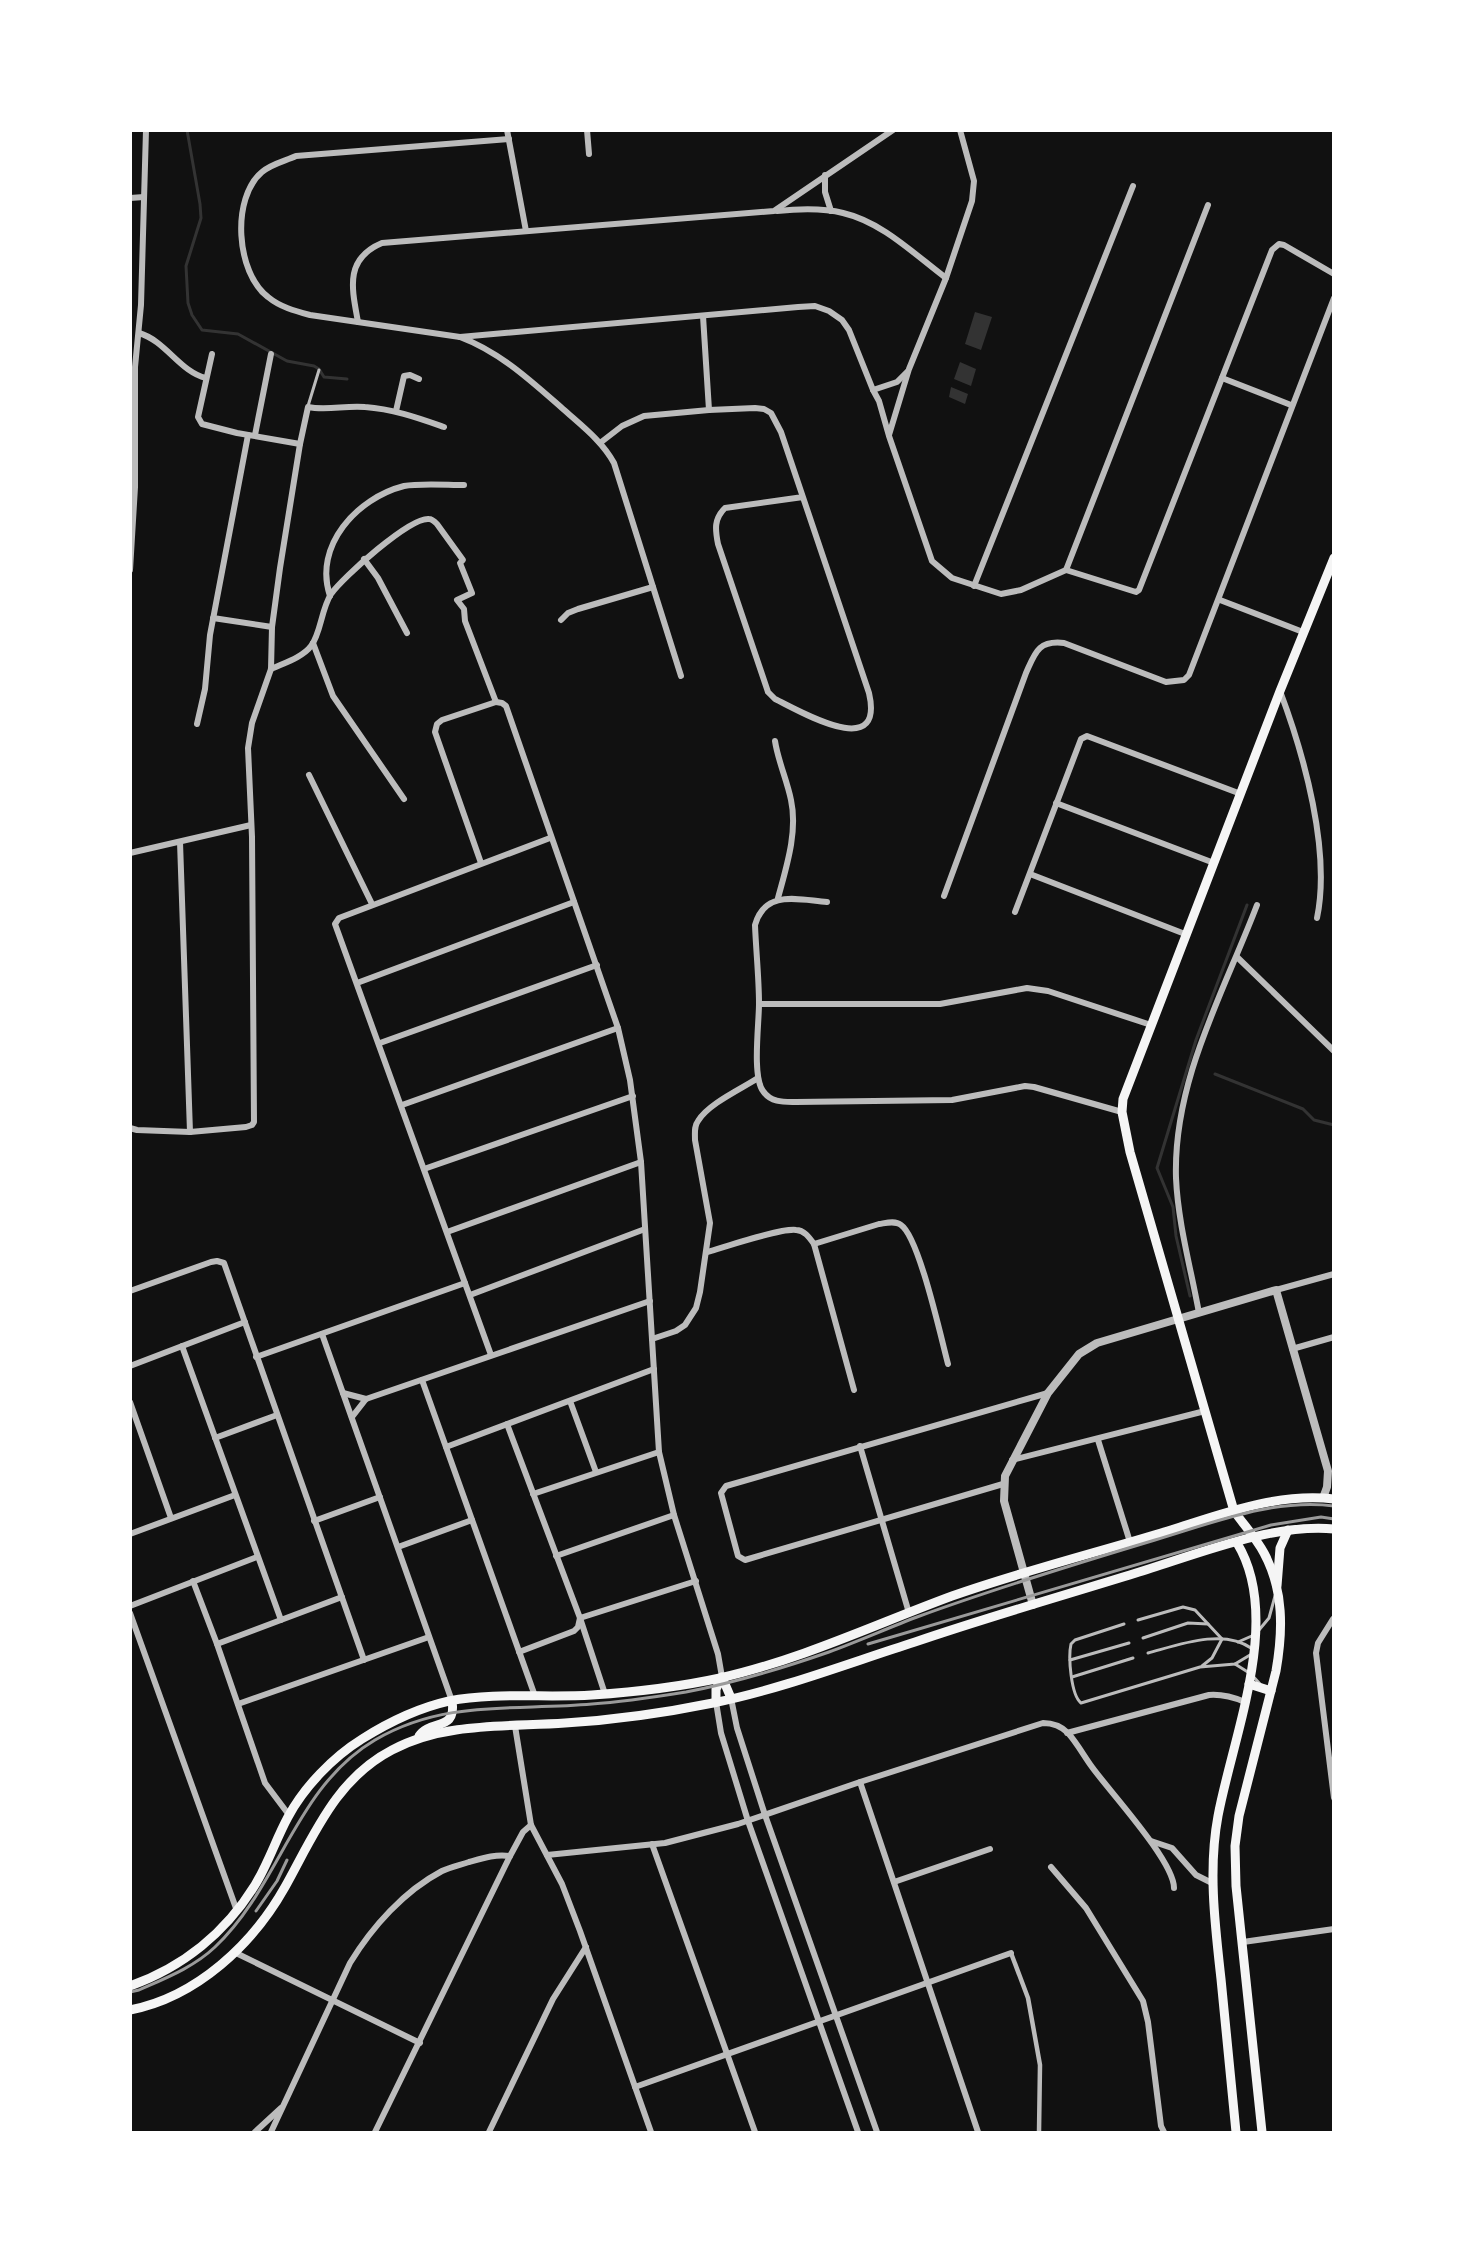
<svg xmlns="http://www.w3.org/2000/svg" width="1464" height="2263" font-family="'PT Sans Narrow',sans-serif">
  <rect width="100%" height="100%" fill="#111"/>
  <g fill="#333">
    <polygon points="975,312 992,317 981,350 965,344"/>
    <polygon points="960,362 976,369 971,386 954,379"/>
    <polygon points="951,387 968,394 965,404 949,397"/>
  </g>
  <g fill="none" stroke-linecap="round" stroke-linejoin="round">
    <g stroke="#333" stroke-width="3">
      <polyline points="187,130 200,204 201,218 186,266 188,303 192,315 202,330 238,334 287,361 314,366 319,369 324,377 347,379"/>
      <polyline points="1215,1074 1303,1109 1314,1120 1334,1125"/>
      <polyline points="1190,1296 1176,1236 1173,1207 1157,1168 1196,1040 1247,905"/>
    </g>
    <g stroke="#bcbcbc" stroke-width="3">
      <polyline points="308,406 319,370"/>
      <polyline points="1138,1620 1183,1607 1195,1610 1222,1639"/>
      <path d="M1124 1624 1075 1640 1071 1644C1068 1657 1071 1695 1081 1703L1200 1667 1235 1664 1250 1655"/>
      <polyline points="1259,1630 1269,1618 1275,1596"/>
      <polyline points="1143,1638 1188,1623 1208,1624"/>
      <polyline points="1238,1642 1254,1635"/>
      <path d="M1148 1653C1178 1645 1223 1628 1251 1648"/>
      <polyline points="1070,1660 1129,1643"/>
      <polyline points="1235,1664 1251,1674 1260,1684"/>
      <polyline points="1202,1666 1212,1658 1222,1639"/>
      <polyline points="1072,1677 1133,1658"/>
    </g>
    <polyline stroke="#bcbcbc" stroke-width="4.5" points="1011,1953 1028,1998 1040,2065 1039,2132"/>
    <g stroke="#bcbcbc" stroke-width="6">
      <polyline points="507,130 526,231"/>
      <polyline points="587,130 589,154"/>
      <path d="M509 139 296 156C285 161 271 164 262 172 231 198 236 273 268 297 280 307 295 311 310 315L460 337C500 352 531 381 563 409 582 426 602 441 614 463L681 676"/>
      <polyline points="825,175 825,192 831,211"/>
      <polyline points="130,198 144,197"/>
      <path d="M777 211C797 209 823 208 843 213 882 222 914 254 946 278"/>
      <polyline points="703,316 709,410"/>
      <path d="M358 322C352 289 344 259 382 243L774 211 893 130"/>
      <path d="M139 333C166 341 180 372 206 378"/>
      <polyline points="460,337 798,307 815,306 829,311 842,320 849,330 873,390 879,401 889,436 932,561 952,578 1001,594 1021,590 1066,570 1136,592 1139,590 1272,250 1279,244 1284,245 1334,274"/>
      <polyline points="212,354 198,417 202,424 237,433 300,444"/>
      <polyline points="1222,378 1291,405"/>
      <polyline points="873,390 897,382 907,372"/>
      <polyline points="396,411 404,376 410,375 419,379"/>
      <polyline points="255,435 271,354"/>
      <polyline points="889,435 909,369 946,278 972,201 974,181 960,130"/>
      <path d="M600 443 622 426 644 416 709 410 755 408 764 409 771 413 781 432 869 693C885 762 800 711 775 699L768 692 718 544C715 529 714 519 725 508L803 497"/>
      <polyline points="364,559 378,578 407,633"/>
      <polyline points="130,570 135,487 135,367 141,305 146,130"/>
      <polyline points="1066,570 1208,205"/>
      <polyline points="974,586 1133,186"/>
      <path d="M330 596C313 546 357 498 404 486 419 483 447 485 464 485"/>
      <polyline points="1220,600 1303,632"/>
      <polyline points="213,618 272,627"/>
      <polyline points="561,620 568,613 578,609 653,587"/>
      <polyline points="313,643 333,696 404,799"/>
      <path d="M271 669C284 663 303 657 311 646 321 633 321 610 331 594 343 577 410 517 429 519 432 519 435 522 437 524L463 560 460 563 472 593 457 600 464 609 465 621 496 702"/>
      <path d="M1280 691C1304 755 1331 851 1317 918"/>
      <polyline points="496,702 502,703 506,706 618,1028 630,1080 641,1162 659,1452 674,1515 718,1654 722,1677"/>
      <polyline points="197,724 205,689 210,635 248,435"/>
      <path d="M775 741C778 761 787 780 791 800 798 832 786 868 778 898"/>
      <polyline points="309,775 372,904"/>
      <polyline points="1056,803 1214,863"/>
      <polyline points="180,842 190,1132"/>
      <polyline points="130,853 251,825"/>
      <polyline points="481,863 435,732 437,724 442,720 496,702"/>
      <polyline points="1030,874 1185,934"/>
      <path d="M944 896 1026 673C1035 653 1038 640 1064 643L1166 682 1184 680 1189 675 1334 298"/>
      <path d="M827 902C799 900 765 889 755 925 756 951 759 978 759 1004 759 1024 752 1076 763 1091 771 1103 784 1102 796 1102L952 1100 1025 1086 1034 1087 1122 1112"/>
      <polyline points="1015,912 1081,739 1087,736 1241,794"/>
      <polyline points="1237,957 1334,1051"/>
      <polyline points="357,983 574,902"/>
      <polyline points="759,1004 940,1004 1027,988 1048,991 1151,1025"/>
      <polyline points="380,1043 597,965"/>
      <polyline points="402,1105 618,1028"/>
      <path d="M130 1128 137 1130 190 1132 246 1127 252 1125 254 1122 252 837 248 748 252 723 271 669 272 627 280 568 300 444 308 407C327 411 346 405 365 407 393 409 418 418 444 427"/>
      <polyline points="424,1169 633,1096"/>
      <polyline points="447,1232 641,1162"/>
      <path d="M814 1244 879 1224C886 1223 895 1220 901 1225 919 1237 941 1338 948 1364"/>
      <path d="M707 1252C725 1247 781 1228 796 1230 804 1230 809 1237 814 1244L854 1390"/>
      <polyline points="1276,1290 1334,1274"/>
      <polyline points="130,1291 211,1262 217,1261 224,1263 364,1660"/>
      <polyline points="470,1295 645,1229"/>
      <path d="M1199 1313C1191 1269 1178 1223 1176 1178 1173 1081 1223 994 1257 905"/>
      <polyline points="322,1334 452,1701"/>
      <path d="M652 1339 676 1331 685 1325 696 1308 700 1292 710 1223 695 1140C695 1133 694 1126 698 1121 708 1104 741 1089 758 1078"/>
      <polyline points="182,1346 281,1620"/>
      <polyline points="1292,1349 1334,1337"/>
      <polyline points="491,1355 335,924 339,918 550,838"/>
      <polyline points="256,1357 465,1283"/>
      <polyline points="130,1366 245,1322"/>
      <polyline points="422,1380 535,1696"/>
      <polyline points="343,1393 366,1399"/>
      <polyline points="570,1401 596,1472"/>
      <polyline points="130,1402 171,1518"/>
      <polyline points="352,1417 366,1399 650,1301"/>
      <polyline points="507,1424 580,1618 605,1694"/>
      <polyline points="215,1438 277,1415"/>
      <polyline points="1098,1440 1130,1542"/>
      <polyline points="860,1446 909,1613"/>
      <polyline points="446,1447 654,1369"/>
      <polyline points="1012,1460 1205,1411"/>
      <polyline points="1003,1484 745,1560 738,1556 721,1493 726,1486 1048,1393"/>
      <polyline points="533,1494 659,1452"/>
      <polyline points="314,1521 380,1497"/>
      <polyline points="130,1534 235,1495"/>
      <polyline points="398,1547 472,1520"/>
      <polyline points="556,1556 674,1515"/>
      <polyline points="193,1581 217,1644 265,1783 289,1815"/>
      <polyline points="130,1606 257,1557"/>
      <polyline points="130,1613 237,1911"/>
      <polyline points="1333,1619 1318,1643 1316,1653 1334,1798"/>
      <polyline points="217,1644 342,1597"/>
      <polyline points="519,1652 574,1631 578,1627 580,1618 696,1581"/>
      <polyline points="731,1698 737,1728 765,1815 877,2132"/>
      <polyline points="716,1702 721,1733 748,1821 858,2132"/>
      <polyline points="238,1704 429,1637"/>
      <polyline points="515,1726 531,1825 562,1884 580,1931 651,2132"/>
      <path d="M1067 1733 1209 1695C1222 1694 1233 1697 1245 1702"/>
      <polyline points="860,1782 978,2132"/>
      <polyline points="1151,1841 1172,1848 1196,1875 1214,1884"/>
      <polyline points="652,1844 755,2132"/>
      <path d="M547 1855 665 1843 738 1824 860 1782 1043 1723C1052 1723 1061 1726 1068 1733 1077 1743 1084 1756 1092 1767 1110 1792 1174 1861 1174 1888"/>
      <polyline points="1051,1867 1086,1908 1143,2001 1148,2022 1161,2126 1164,2132"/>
      <polyline points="894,1882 990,1849"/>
      <polyline points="1243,1942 1334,1929"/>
      <polyline points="236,1953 420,2043"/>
      <polyline points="635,2087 1011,1953"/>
      <polyline points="255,2132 281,2108"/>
      <path d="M271 2132 350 1963C372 1927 404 1891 442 1871 450 1867 460 1865 469 1862 483 1858 495 1854 510 1856"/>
      <polyline points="375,2132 510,1856 523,1832 531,1825"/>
      <polyline points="489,2132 553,1999 586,1947"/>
    </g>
    <polyline stroke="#bcbcbc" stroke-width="8" points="1033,1605 1004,1501 1005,1476 1048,1393 1079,1354 1097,1343 1276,1290 1328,1471 1327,1487 1323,1498"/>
    <g stroke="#f5f5f5" stroke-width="9">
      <polyline points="1249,1684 1271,1691"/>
      <path d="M1236 2132C1231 2081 1226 2030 1221 1979 1215 1925 1208 1869 1218 1816 1233 1736 1283 1618 1237 1543"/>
      <path d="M1262 2132 1236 1886 1235 1846 1239 1816 1276 1671C1283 1631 1284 1590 1264 1553 1256 1538 1244 1525 1234 1511L1130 1152 1122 1112 1123 1099 1280 691 1334 558"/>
    </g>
    <g stroke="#f5f5f5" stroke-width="9">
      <polyline points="1277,1586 1280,1548 1288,1530"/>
      <polyline points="722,1677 731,1698"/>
      <polyline points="716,1702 716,1689 722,1677"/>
      <path d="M419 1736C430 1719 457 1732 452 1701"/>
      <path d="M130 1986C183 1967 226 1932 255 1885 268 1864 276 1839 288 1817 304 1787 333 1757 362 1739 389 1722 418 1708 449 1701 494 1692 546 1698 592 1695 635 1692 679 1687 720 1678 800 1660 876 1624 952 1596 1020 1572 1091 1554 1161 1533 1217 1516 1275 1492 1334 1499"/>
      <path d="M130 2010C197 1997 253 1944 285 1887 314 1835 336 1779 392 1750 444 1722 508 1727 565 1723 615 1720 664 1713 713 1703 782 1689 849 1663 915 1642 988 1617 1062 1596 1136 1573 1195 1555 1272 1523 1334 1529"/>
    </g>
    <g stroke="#9a9a9a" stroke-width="3">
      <polyline points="868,1644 1271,1525 1321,1517 1334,1519"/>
      <polyline points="256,1911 277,1881 287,1860"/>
      <path d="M130 1992 139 1990C166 1978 194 1967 215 1947 280 1886 295 1787 375 1740 445 1699 514 1711 592 1704 623 1702 655 1697 686 1692 734 1683 783 1668 829 1652 859 1641 888 1628 917 1617 996 1588 1075 1564 1155 1540 1212 1523 1274 1498 1334 1506"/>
    </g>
  </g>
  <rect width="1464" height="2263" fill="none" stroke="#ffffff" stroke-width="264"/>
</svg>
